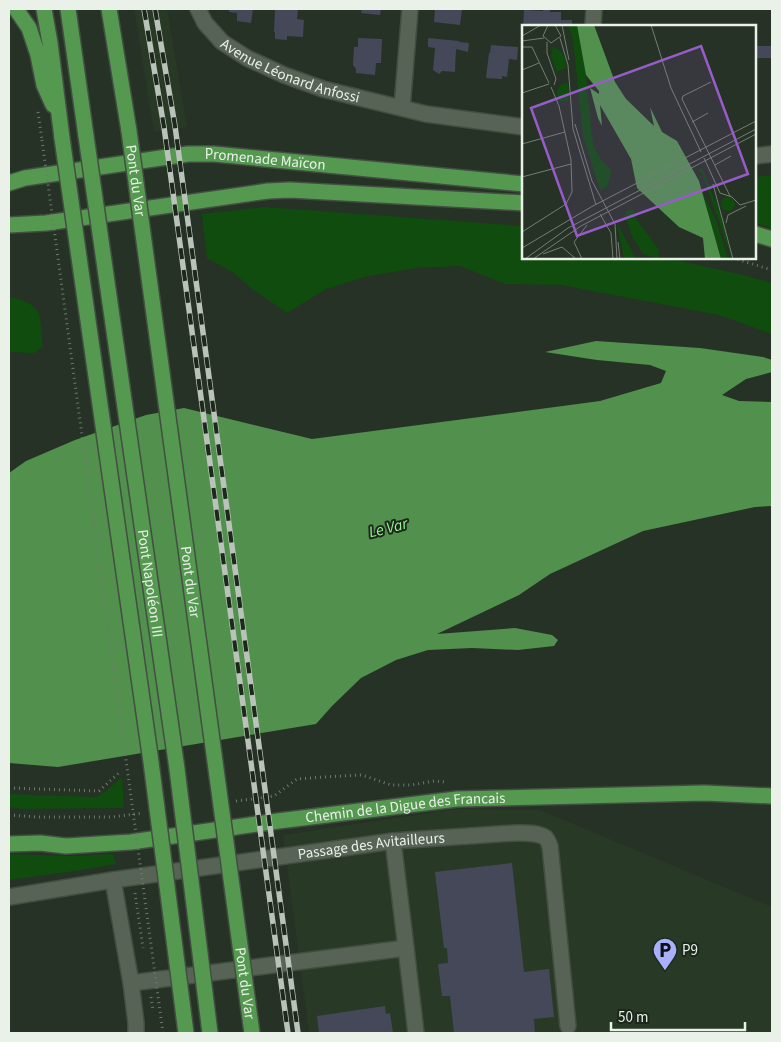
<svg xmlns="http://www.w3.org/2000/svg" width="781" height="1042" font-family="'Source Sans 3',sans-serif">
  <rect width="100%" height="100%" fill="#263225"/>
  <g fill="#283926">
    <polygon points="134,9 167,9 187,127 154,132"/>
    <polygon points="456,809 540,810 772,907 772,1033 309,1033 283,835"/>
  </g>
  <g fill="#0f4c0e">
    <polygon points="772,175 772,228 755,223 755,186 756,177"/>
    <polygon points="265,207 523,226 524,258 667,258 739,274 772,283 772,334 719,315 561,285 505,284 460,266 416,268 364,277 326,289 287,313 252,289 234,273 207,258 202,214"/>
    <path d="M9 297C19 298 34 303 39 314 41 319 42 339 43 346L35 353 9 352Z"/>
    <polygon points="122,777 124,808 21,809 9,807 9,794 96,797 105,792"/>
    <polygon points="9,854 72,856 113,854 116,864 82,870 9,880"/>
  </g>
  <polygon fill="#51914d" points="596,341 700,348 763,357 772,360 772,372 746,379 722,395 739,401 772,402 772,506 755,507 643,531 550,574 519,595 437,634 515,628 552,635 558,640 554,646 518,650 472,648 428,650 396,660 361,678 332,706 316,724 58,767 9,763 9,473 26,461 75,440 146,415 184,408 312,439 600,401 661,383 666,371 650,365 597,360 545,352"/>
  <g fill="#454859">
    <polygon points="229,9 253,9 251,23 237,21 237,13 229,12"/>
    <polygon points="275,9 298,9 297,19 304,20 303,37 287,36 287,40 275,39 275,32 274,32"/>
    <polygon points="362,9 381,9 380,15 361,13"/>
    <polygon points="435,9 462,9 460,25 434,22"/>
    <polygon points="543,9 550,9 550,12 561,12 561,20 572,20 572,26 523,26 524,10 543,11"/>
    <polygon points="358,38 382,39 381,63 376,63 375,75 356,73 356,69 353,65 354,47 358,47"/>
    <polygon points="428,38 459,41 459,42 469,43 468,52 456,49 455,72 442,71 439,74 433,70 435,48 428,47"/>
    <polygon points="491,45 518,47 517,60 509,59 507,77 502,76 502,79 486,78 489,53 490,53"/>
    <rect x="755" y="46" width="17" height="12"/>
    <polygon points="512,863 524,972 549,969 554,1017 534,1019 535,1033 454,1033 450,996 442,996 438,964 448,963 447,948 444,948 435,872"/>
    <polygon points="385,1006 386,1014 390,1013 393,1033 319,1033 317,1016"/>
  </g>
  <g fill="none" stroke-linecap="round" stroke-linejoin="round">
    <defs>
      <g id="minor">
        <path id="s1" d="M198 9 205 23 222 42 247 58 284 75 323 89 426 114 524 127"/>
        <polyline points="593,26 594,9"/>
        <polyline points="402,108 410,9"/>
        <polyline points="755,156 772,154"/>
        <polyline points="393,841 406,948 416,1033"/>
        <polyline points="113,880 131,983 136,1023 136,1033"/>
        <path id="s2" d="M9 897 113 880 393 841 515 833C524 833 538 832 546 838 548 840 549 844 550 846L568 1026"/>
        <polyline points="131,983 406,948"/>
      </g>
      <g id="major">
        <polyline points="16,9 29,28 38,55 44,85 53,105"/>
        <polyline points="44,9 50,43 62,138"/>
        <polyline points="68,9 86,136"/>
        <polyline points="109,9 129,131"/>
        <path id="s3" d="M9 183 25 178 188 154H214L524 184"/>
        <polyline points="9,225 46,223 268,191 290,190 524,203"/>
        <polyline points="755,234 772,239"/>
        <path id="s4" d="M9 844 40 843 66 846 131 842 278 821 457 799 705 793 772 796"/>
      </g>
    </defs>
    <use href="#minor" stroke="#434e42" stroke-width="18"/>
    <use href="#major" stroke="#434e42" stroke-width="18"/>
    <g stroke="#6f796e" stroke-width="3" stroke-dasharray="1 4" stroke-linecap="butt">
      <polyline points="38,112 42,140"/>
      <polyline points="733,258 772,270"/>
      <polyline points="9,788 99,791 120,772"/>
      <polyline points="236,801 274,796 297,779 323,777 362,775 391,785 412,785 434,781 446,782"/>
      <polyline points="9,815 36,817 112,817 143,813"/>
      <polyline points="135,893 143,948"/>
      <polyline points="151,997 153,1010"/>
    </g>
    <use href="#minor" stroke="#576455" stroke-width="15"/>
    <use href="#major" stroke="#559951" stroke-width="15"/>
    <defs>
      <g id="rail">
        <polyline points="144,9 164,127 288,1033"/>
        <polyline points="155,9 175,126 298,1033"/>
      </g>
    </defs>
    <use href="#rail" stroke="#bac3b9" stroke-width="5.5"/>
    <use href="#rail" stroke="#1c281b" stroke-width="4" stroke-dasharray="11" stroke-linecap="butt"/>
    <defs>
      <g id="major-bridge">
        <path id="s5" d="M129 131 252 1033"/>
        <path id="s6" d="M86 136 177 769 210 1033"/>
        <polyline points="62,138 151,762 186,1033"/>
      </g>
    </defs>
    <use href="#major-bridge" stroke="#434e42" stroke-width="18" stroke-linecap="butt"/>
    <polyline stroke="#6f796e" stroke-width="3" stroke-dasharray="1 4" stroke-linecap="butt" points="42,140 163,1033"/>
    <use href="#major-bridge" stroke="#559951" stroke-width="15"/>
  </g>
  <defs>
    <symbol id="parking-pin" viewBox="-11 -11 22 30"><path d="M0 17L-7.5 6A9.5 9.5 0 1 1 7.5 6Z" fill="#a9b0fc" stroke="#1c281b"/><path d="M-3.5-5.5H1a3.5 3.5 0 0 1 0 7H-1V5.5H-3.5ZM-1-3.4V-.6H.8a1.4 1.4 0 0 0 0-2.8Z" fill="#111"/></symbol>
  </defs>
  <g fill-rule="evenodd">
    <use href="#parking-pin" x="651" y="936" width="28" height="38"/>
  </g>
  <g text-anchor="middle" stroke-width="4" stroke-linejoin="round" paint-order="stroke">
    <g font-size="15" fill="#e9f1e8" stroke="#1c281b">
      <text dy="5" stroke="none"><textPath href="#s1" startOffset="116">Avenue Léonard Anfossi</textPath></text>
      <text dy="5" stroke="none"><textPath href="#s3" startOffset="259">Promenade Maïcon</textPath></text>
      <text dy="5" stroke="none"><textPath href="#s5" startOffset="50">Pont du Var</textPath></text>
      <text dy="5" stroke="none"><textPath href="#s5" startOffset="455">Pont du Var</textPath></text>
      <text dy="5" stroke="none"><textPath href="#s6" startOffset="452">Pont Napoléon III</textPath></text>
      <text dy="5" stroke="none"><textPath href="#s4" startOffset="399">Chemin de la Digue des Francais</textPath></text>
      <text dy="5" stroke="none"><textPath href="#s2" startOffset="366">Passage des Avitailleurs</textPath></text>
      <text dy="5" stroke="none"><textPath href="#s5" startOffset="860">Pont du Var</textPath></text>
    </g>
    <g font-size="15" fill="#e9f1e8" stroke="#1c281b" text-anchor="start">
      <text x="682" y="955">P9</text>
    </g>
    <g font-size="16" font-style="italic" fill="#9af194" stroke="#1c281b">
      <text transform="translate(388 527) rotate(-14)" y="6">Le Var</text>
    </g>
  </g>
  <g transform="translate(522 25)">
    <rect width="234" height="234" fill="#263225"/>
    <path d="M46 0H55L60 14 71 120 79 135 90 146 85 162 78 165 61 111 51 15ZM31 22 39 26 43 34 44 43 35 47 29 31ZM40 59H46L47 75 39 77 34 67ZM180 143 200 193 210 234 180 148 175 145ZM180 166 194 195 206 234H199ZM199 179a7 7 0 1 1 14 0a7 7 0 1 1-14 0ZM111 184 114 194 137 225 136 233 121 229 111 213 103 191 104 186ZM95 198 111 228 113 234H102Z" fill="#0f4c0e"/>
    <path d="M55 0H72L93 57 104 74 132 101 128 82 140 107 155 116 177 156 199 234H183L181 213 157 202 115 163 109 134 78 80 80 101 76 93 68 63 77 69V66L64 50Z" fill="#51914d"/>
    <path fill="none" stroke="#747e73" stroke-width="1" d="M26 0 21 11 29 18 39 11 33 0M40 0 47 35M129 0 149 63 179 127M0 11 19 0M38 13 46 40 51 104 74 180M0 16 22 13M25 17V28L34 54 32 60M0 22H10L27 58M0 45 17 38M189 57 161 71 160 74 208 171M0 68 27 59M170 97 186 88M53 99 70 156 93 199 95 234M0 119 43 107M182 133 198 168 210 172 218 180 234 175M193 140 209 131M0 152 49 139M191 159 211 234M78 189 89 208 91 234M204 198 206 190 224 181M0 207 44 179 50 167 49 135 37 81 29 62M96 217 98 234M0 223 69 182 234 96M21 229 40 222 54 234M3 234 46 203 234 104M11 234 59 201 234 109M60 234 52 217 65 200"/>
    <path fill="#965dc9" fill-opacity="0.15" stroke="#965dc9" stroke-width="2.5" d="M179 21 226 149 55 211 9 83Z"/>
    <rect width="234" height="234" fill="none" stroke="#e9f1e8" stroke-width="2.5"/>
  </g>
  <rect width="781" height="1042" fill="none" stroke="#e9f1e8" stroke-width="20"/>
  <path d="M611 1022v8h134v-8" fill="none" stroke="#e9f1e8" stroke-width="2.5"/>
  <text x="618" y="1022" font-size="15" fill="#e9f1e8" stroke="#1c281b" stroke-width="4" paint-order="stroke">50 m</text>
</svg>
